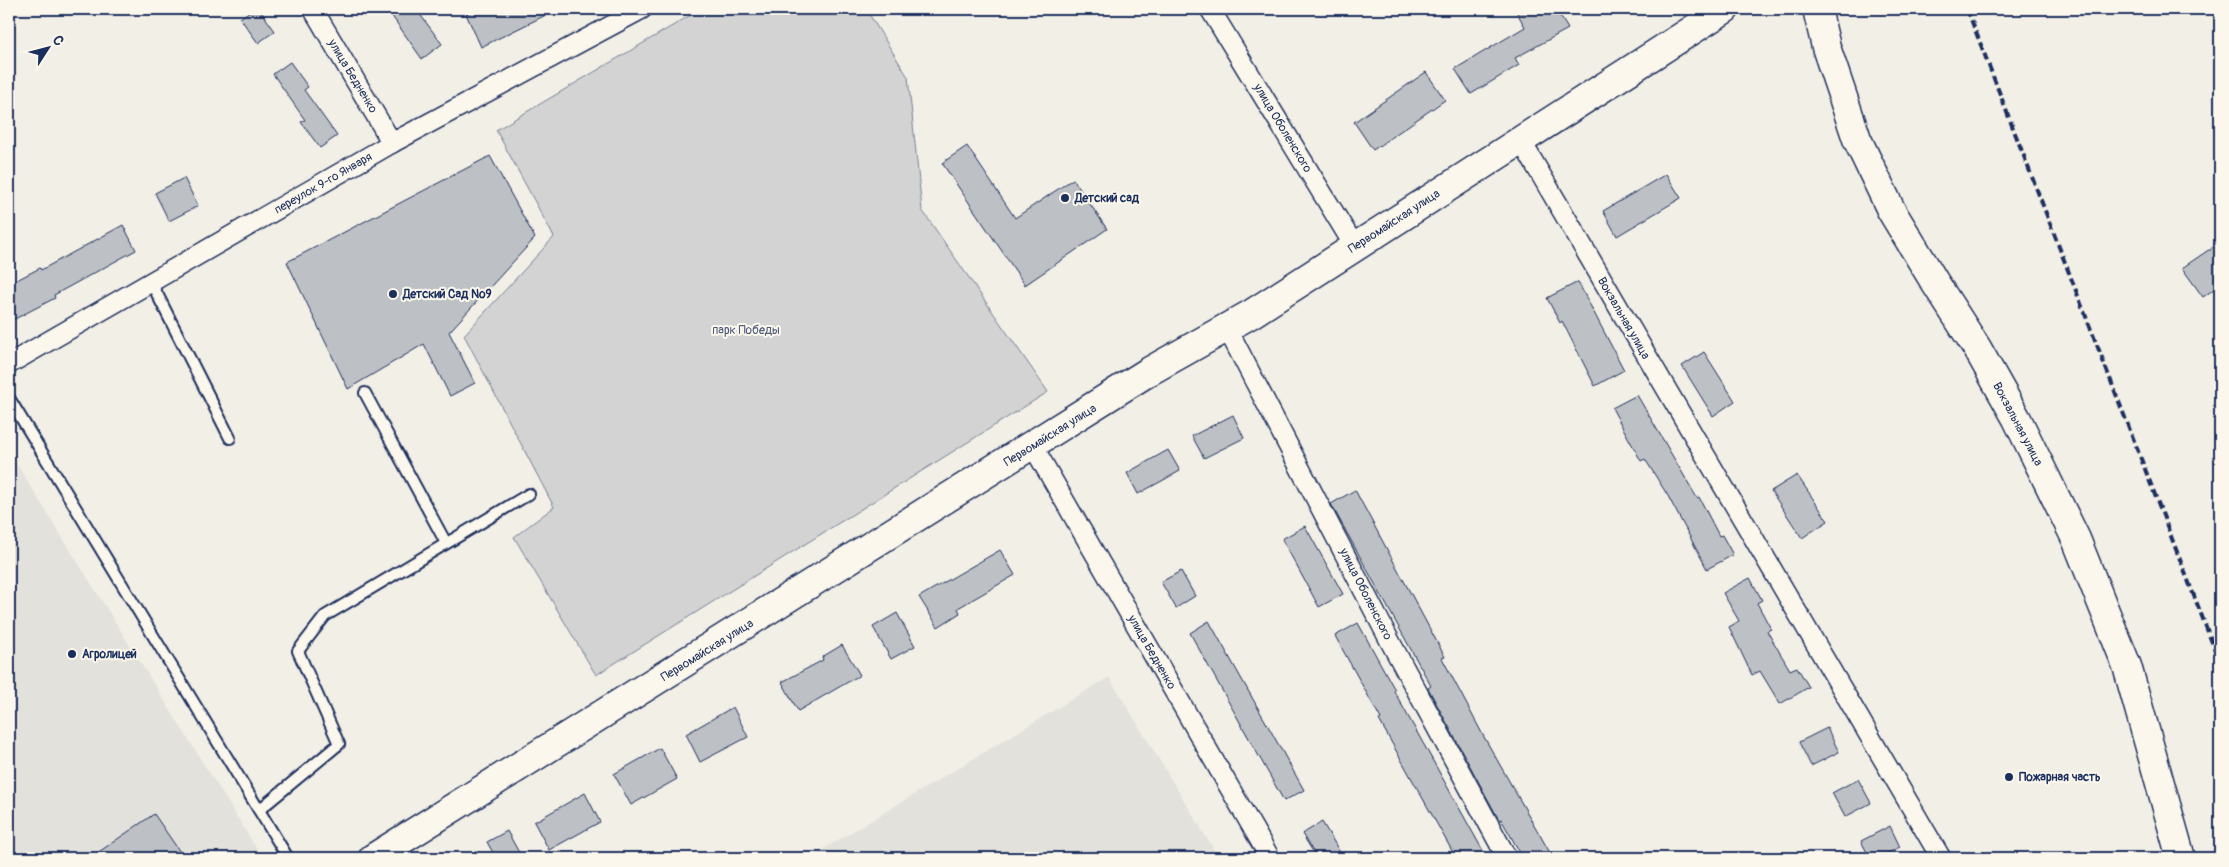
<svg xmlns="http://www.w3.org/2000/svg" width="2229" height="867" font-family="Pangolin,sans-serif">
  <rect width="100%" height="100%" fill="#f2efe6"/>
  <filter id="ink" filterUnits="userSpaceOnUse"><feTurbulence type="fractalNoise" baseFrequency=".02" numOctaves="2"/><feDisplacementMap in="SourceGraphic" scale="10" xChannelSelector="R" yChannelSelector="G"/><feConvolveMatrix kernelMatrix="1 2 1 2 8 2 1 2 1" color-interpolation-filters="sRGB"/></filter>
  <g filter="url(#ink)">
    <g fill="#e2e1dc">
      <polygon points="9,452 262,857 9,858"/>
      <polygon points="1109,677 1219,858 809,858"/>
    </g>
    <polygon fill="#d2d3d2" stroke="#768198" points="701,9 866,9 908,77 922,210 1048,392 596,675 514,537 554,507 464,335 554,237 496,130"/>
    <g fill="#bdc0c4" stroke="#1b2f5e">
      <polygon points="253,9 259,9 275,31 258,43 240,18"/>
      <polygon points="387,9 416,9 442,44 422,59"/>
      <polygon points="477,9 558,9 481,47 466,14"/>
      <polygon points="1515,9 1556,9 1568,29 1515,58 1519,65 1471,94 1455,69 1525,27"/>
      <polygon points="290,62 308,87 304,90 337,136 320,148 301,122 305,120 273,74"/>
      <polygon points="1426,72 1445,100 1373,150 1354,122"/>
      <polygon points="967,146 1015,218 1073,179 1107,229 1025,285 942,163"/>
      <polygon points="490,156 535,238 449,332 475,383 450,396 424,344 348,389 287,262"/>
      <polygon points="1666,174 1681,198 1617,236 1603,211"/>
      <polygon points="184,178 198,206 169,221 155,193"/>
      <polygon points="123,225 136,250 54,295 55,298 9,322 9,284 40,268 41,270"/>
      <polygon points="2213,247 2220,258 2220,285 2203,297 2182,268"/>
      <polygon points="1578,282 1624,370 1595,386 1562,321 1560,323 1547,298"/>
      <polygon points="1704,352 1735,401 1713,416 1682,366"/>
      <polygon points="1637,395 1697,498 1699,497 1719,536 1722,535 1733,555 1707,569 1668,496 1645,459 1641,461 1612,408"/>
      <polygon points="1233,415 1244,438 1204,458 1192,436"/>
      <polygon points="1168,450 1180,471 1138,494 1127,473"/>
      <polygon points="1797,475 1828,521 1802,538 1771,491"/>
      <polygon points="1355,490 1445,657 1442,658 1484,737 1553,858 1523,858 1501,819 1499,820 1428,688 1431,686 1331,504"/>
      <polygon points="1305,526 1343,594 1319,607 1282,539"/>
      <polygon points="1000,550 1015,575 958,608 960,613 938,627 919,597"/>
      <polygon points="1181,571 1195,596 1176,608 1161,582"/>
      <polygon points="1750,578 1762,600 1757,603 1771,629 1767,631 1790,670 1797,667 1809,687 1780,704 1760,671 1752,675 1729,627 1739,621 1723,593"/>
      <polygon points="897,613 915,646 891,659 873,627"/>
      <polygon points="1209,621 1304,790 1284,801 1190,633"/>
      <polygon points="1358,623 1395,690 1394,691 1487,858 1456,858 1379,720 1381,719 1335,636"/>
      <polygon points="842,645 860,675 798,711 782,682 823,660 822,657"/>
      <polygon points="733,707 748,737 700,762 686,734"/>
      <polygon points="1827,728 1839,752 1811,766 1799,742"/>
      <polygon points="660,748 677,779 631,805 614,774"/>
      <polygon points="1858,779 1871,803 1845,817 1832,793"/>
      <polygon points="585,793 600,822 549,850 534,822"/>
      <polygon points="154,814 184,858 90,858"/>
      <polygon points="1322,822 1334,842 1343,858 1317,858 1302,834"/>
      <polygon points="1890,826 1900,847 1878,858 1870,858 1861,841"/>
      <polygon points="507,831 522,858 496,858 487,842"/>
    </g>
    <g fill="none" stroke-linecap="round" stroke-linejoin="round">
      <defs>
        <g id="lane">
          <polyline points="151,282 230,438"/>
          <polyline points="365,393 446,543"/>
          <polyline points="9,398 288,858"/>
          <polyline points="259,810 339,744 298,651 325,616 529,494"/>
        </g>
        <g id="street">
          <polyline points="313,9 392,143"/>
          <polyline points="1210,9 1355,247"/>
          <polyline points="1520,139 1941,858"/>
          <polyline points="1227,328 1392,645 1507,858"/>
          <polyline points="9,364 392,143 642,9"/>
          <polyline points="1033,446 1270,858"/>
        </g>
        <g id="secondary">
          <polyline points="1817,9 1826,47 1857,139 1891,210 1934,281 1977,348 2017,419 2076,539 2127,666 2181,858"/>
          <polyline points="373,858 1148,372 1251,314 1725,9"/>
        </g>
      </defs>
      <use href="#lane" stroke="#1b2f5e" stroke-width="14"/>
      <use href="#street" stroke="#1b2f5e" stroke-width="22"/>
      <use href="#secondary" stroke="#1b2f5e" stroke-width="31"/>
      <use href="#lane" stroke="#fbf7ec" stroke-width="10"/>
      <use href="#street" stroke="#fbf7ec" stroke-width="19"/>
      <use href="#secondary" stroke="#fbf7ec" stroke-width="28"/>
      <polyline stroke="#1b2f5e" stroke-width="4" stroke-dasharray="8 4" stroke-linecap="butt" points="1967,9 2220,663"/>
    </g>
  </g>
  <g fill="#1b2f5e" stroke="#fbf7ec" stroke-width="2">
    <circle cx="1065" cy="198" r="5"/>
    <circle cx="393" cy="294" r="5"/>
    <circle cx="72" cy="654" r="5"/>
    <circle cx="2009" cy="777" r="5"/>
  </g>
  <g text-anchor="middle" stroke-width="4" stroke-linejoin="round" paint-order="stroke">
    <g font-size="12" fill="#1b2f5e" stroke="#fbf7ec">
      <text transform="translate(353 76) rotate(59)" y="4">улица Бедненко</text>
      <text transform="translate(1283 128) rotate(59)" y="4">улица Оболенского</text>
      <text transform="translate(323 183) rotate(-30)" y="4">переулок 9-го Января</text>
      <text transform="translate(1394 221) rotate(-33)" y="4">Первомайская улица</text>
      <text transform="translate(1624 318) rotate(60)" y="4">Вокзальная улица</text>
      <text transform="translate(2018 424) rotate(62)" y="4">Вокзальная улица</text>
      <text transform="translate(1050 435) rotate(-32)" y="4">Первомайская улица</text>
      <text transform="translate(1366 594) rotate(63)" y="4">улица Оболенского</text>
      <text transform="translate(707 650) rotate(-32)" y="4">Первомайская улица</text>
      <text transform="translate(1152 652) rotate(60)" y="4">улица Бедненко</text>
    </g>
    <g font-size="12" font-weight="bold" fill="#1b2f5e" stroke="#fbf7ec" text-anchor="start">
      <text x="1075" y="202">Детский сад</text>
      <text x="403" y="298">Детский Сад №9</text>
      <text x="82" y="658">Агролицей</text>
      <text x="2019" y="781">Пожарная часть</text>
    </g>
    <g font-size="12" fill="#49587b" stroke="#fbf7ec">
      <text x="746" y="334">парк Победы</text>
    </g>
  </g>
  <rect width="2229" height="867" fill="none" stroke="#fbf7ec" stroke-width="30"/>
  <rect x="15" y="15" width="2199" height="837" fill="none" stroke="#1b2f5e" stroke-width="2" filter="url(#ink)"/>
  <g transform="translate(48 48) rotate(54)" stroke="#fbf7ec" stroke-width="4" paint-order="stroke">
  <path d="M0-4L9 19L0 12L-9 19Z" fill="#1b2f5e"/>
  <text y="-8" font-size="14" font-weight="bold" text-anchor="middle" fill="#1b2f5e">С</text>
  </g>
</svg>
